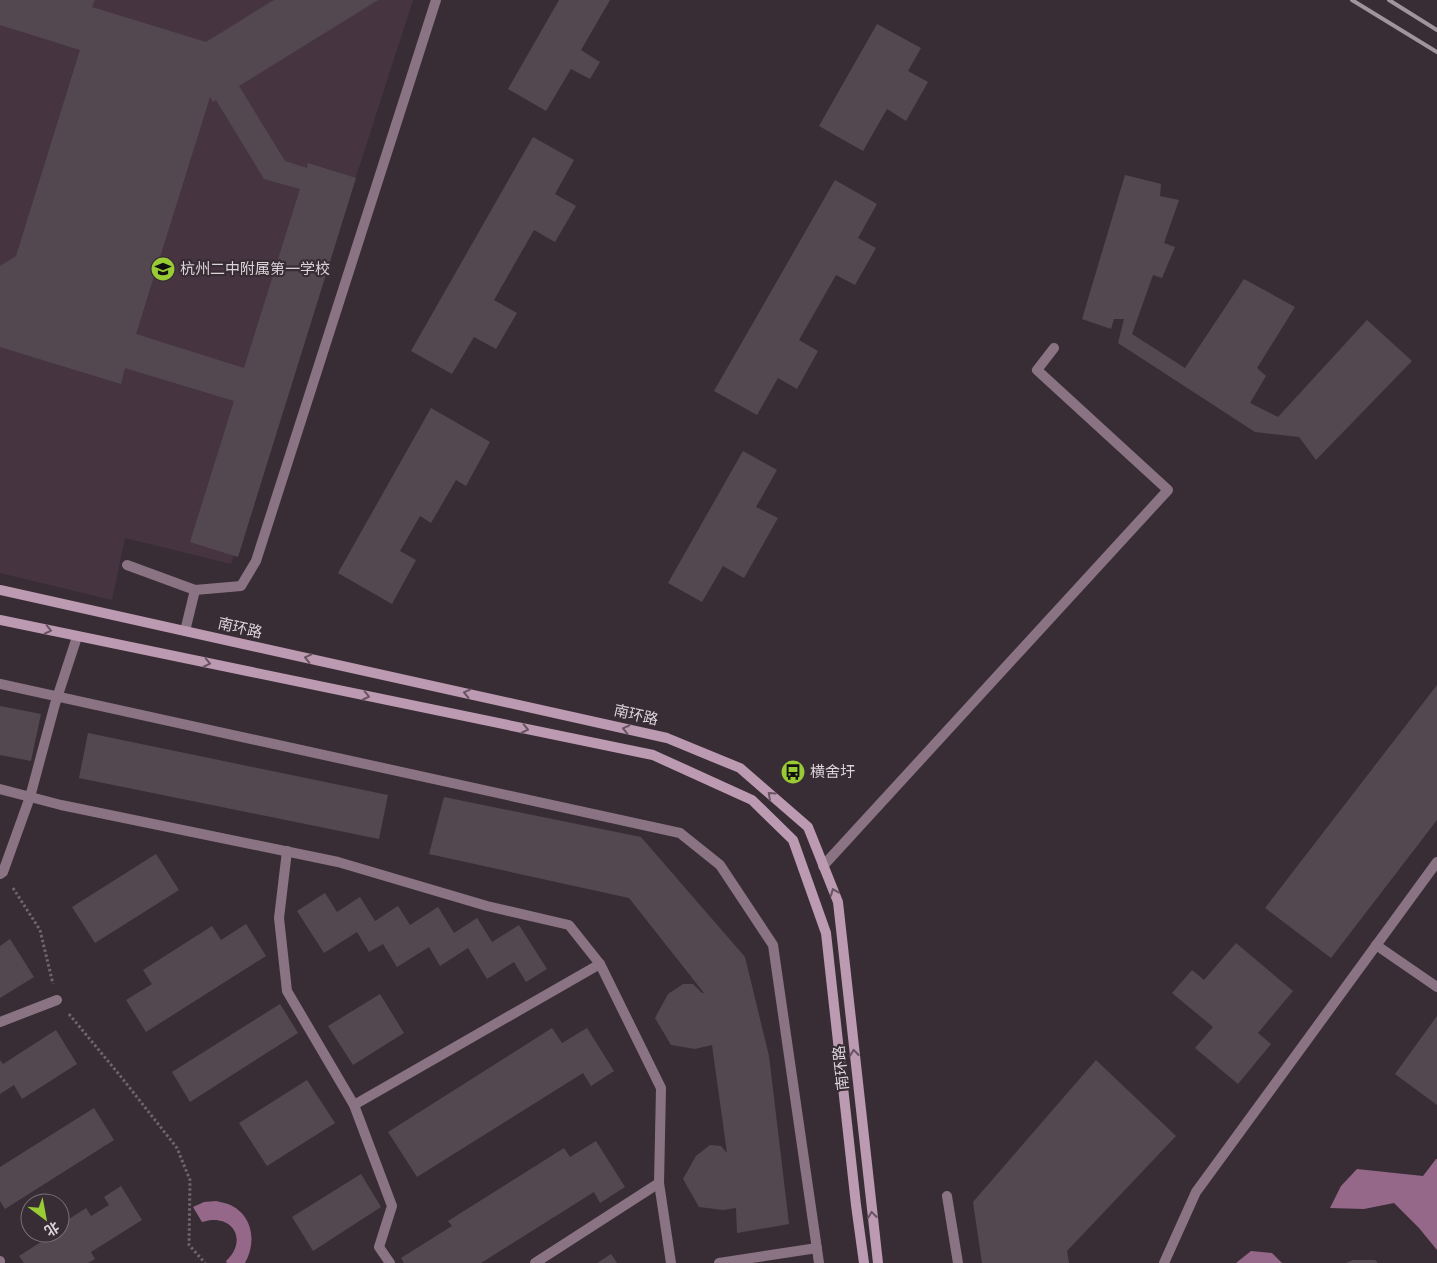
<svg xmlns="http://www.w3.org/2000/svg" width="1437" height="1263" font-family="'Open Sans','Noto Sans SC',sans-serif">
  <rect width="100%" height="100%" fill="#392d35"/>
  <polygon fill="#463541" points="0,0 413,0 231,564 125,538 112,600 0,573"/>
  <g fill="#956789">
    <polygon points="1436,1159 1437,1159 1437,1250 1419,1228 1394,1203 1364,1209 1330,1208 1341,1186 1357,1169 1423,1176"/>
    <path d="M216 1201C220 1202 225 1203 228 1204 253 1214 257 1242 245 1263H227L226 1261C249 1240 232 1212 202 1222L193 1207 204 1202Z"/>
    <polygon points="1251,1251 1272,1253 1282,1263 1236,1263"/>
  </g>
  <g fill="#544850" fill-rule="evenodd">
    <path d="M0 0H95L92 7 206 42 274 0H378L239 86 285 161 307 168 308 163 356 178 238 557 190 542 234 401 125 368 121 384 0 347V266L16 256 80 50 0 25ZM210 97 213 102 216 100 264 179 300 189 244 368 136 334Z"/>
    <polygon points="559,0 610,0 581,50 600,62 590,79 571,69 546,111 508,89"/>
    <polygon points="877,24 921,48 908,71 928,82 906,121 887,109 863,151 819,126"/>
    <polygon points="533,137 574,160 555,194 576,206 555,242 534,230 494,300 517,313 496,349 474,337 452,374 411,351"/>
    <polygon points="1125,175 1161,184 1160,196 1179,200 1164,243 1175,247 1162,278 1153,275 1132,334 1185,368 1244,279 1295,307 1257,368 1266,376 1250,403 1278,417 1367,320 1412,361 1316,460 1299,437 1255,432 1118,343 1124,319 1114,319 1111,329 1082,319"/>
    <polygon points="835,180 877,204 858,238 876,248 855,285 836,275 799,340 818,351 797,389 778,378 757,415 714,391"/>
    <polygon points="431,408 490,442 466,486 456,480 431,523 420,516 400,551 416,560 392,604 338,573"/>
    <polygon points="743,451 777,470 756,507 778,518 744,578 723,566 702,602 668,583"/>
    <polygon points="1437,685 1437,820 1331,958 1265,908"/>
    <polygon points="0,706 41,714 31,761 0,755"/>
    <polygon points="88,733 388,795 379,839 79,778"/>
    <polygon points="444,797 641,837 745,957 769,1056 789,1224 737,1233 736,1208 723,1210 699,1207 683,1179 696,1156 710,1145 721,1146 727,1153 712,1045 695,1049 671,1045 655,1018 668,994 683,984 693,984 702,993 704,993 629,898 429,854"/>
    <polygon points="156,854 179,890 95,943 72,907"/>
    <polygon points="325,893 337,912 360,897 375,921 398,906 410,925 438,907 454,933 477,918 492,942 519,925 547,969 526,982 514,962 487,979 468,948 440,966 429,947 397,967 383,944 369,952 357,932 324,953 297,911"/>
    <polygon points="246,924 266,956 146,1032 126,1000 152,984 143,970 212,926 221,940"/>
    <polygon points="10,939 34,977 0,998 0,946"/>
    <polygon points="1236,943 1293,991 1258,1033 1271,1044 1238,1084 1195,1048 1213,1027 1172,993 1192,970 1204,980"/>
    <polygon points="380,994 404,1033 353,1065 328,1026"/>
    <polygon points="280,1004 298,1033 190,1102 172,1072"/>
    <polygon points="1437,1016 1437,1105 1395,1074"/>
    <polygon points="552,1028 562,1043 587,1028 614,1071 591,1086 583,1073 417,1177 388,1132"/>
    <polygon points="56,1030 77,1064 22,1099 14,1085 0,1094 0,1060 3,1064"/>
    <polygon points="1096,1060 1176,1136 1067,1251 1069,1263 982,1263 973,1202"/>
    <polygon points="307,1080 335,1123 267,1166 239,1123"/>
    <polygon points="94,1108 114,1140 5,1209 0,1201 0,1167"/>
    <polygon points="596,1141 625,1187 600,1203 594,1192 481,1263 404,1263 401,1258 452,1226 448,1221 564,1148 570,1157"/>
    <polygon points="361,1174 381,1207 313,1251 292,1217"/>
    <polygon points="121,1186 142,1220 91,1252 95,1259 88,1263 24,1263 19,1256 55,1233 60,1233 60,1230 68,1225 66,1221 86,1208 91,1216 109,1205 104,1197"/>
    <polygon points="611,1254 617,1263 597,1263"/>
    <polygon points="1353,1260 1375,1260 1378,1263 1346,1263"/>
  </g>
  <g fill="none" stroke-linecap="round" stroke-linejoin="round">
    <g stroke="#70656c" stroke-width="3" stroke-dasharray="2.5 2.5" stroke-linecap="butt">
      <polyline points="13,888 40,930 53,984"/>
      <polyline points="69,1014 122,1078 177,1148 190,1180 189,1245 205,1263"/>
    </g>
    <g stroke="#8a7483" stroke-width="10">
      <polyline points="127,565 195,590 241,586 256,561 436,0"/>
      <polyline points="185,631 195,590"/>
      <polyline points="0,684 680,833 720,865 773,945 819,1263"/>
      <polyline points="0,789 61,805 338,862 487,906 569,925 600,964 661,1088 659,1183 671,1263"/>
      <polyline points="287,851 279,918 287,991 354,1105 392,1206 379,1247 390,1263"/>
      <polyline points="823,866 1168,490 1037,370 1054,348"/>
      <polyline points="0,874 3,872 30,797 55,704 77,637"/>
      <polyline points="1376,945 1437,987"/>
      <polyline points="0,1022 57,1000"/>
      <polyline points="354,1105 600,964"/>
      <polyline points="947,1196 958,1263"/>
      <polyline points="0,1261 0,1263"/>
      <polyline points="535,1263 659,1183"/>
      <polyline points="719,1263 817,1248"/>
      <polyline points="1164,1263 1196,1192 1437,862"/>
    </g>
    <g stroke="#bc9ab2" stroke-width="10">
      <polyline points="0,590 667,738 740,768 808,827 838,902 878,1263"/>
      <polyline points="0,620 653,755 752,800 793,840 826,933 856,1205 864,1263"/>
    </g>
    <g stroke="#9f959b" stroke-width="4">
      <polyline points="1352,0 1437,52"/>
      <polyline points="1389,0 1437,30"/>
    </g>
  </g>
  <defs><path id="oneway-chevron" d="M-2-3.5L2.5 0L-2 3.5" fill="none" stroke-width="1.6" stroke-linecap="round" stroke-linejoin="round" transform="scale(1.25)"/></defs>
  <g stroke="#675361">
    <use href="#oneway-chevron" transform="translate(48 630) rotate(12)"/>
    <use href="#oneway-chevron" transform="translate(308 658) rotate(-167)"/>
    <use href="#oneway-chevron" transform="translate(207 663) rotate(12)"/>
    <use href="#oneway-chevron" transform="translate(467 693) rotate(-167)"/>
    <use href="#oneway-chevron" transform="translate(366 696) rotate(12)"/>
    <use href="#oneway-chevron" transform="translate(525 729) rotate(12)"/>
    <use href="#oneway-chevron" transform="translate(626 729) rotate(-167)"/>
    <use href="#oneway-chevron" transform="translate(771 795) rotate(-138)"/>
    <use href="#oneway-chevron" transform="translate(834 892) rotate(-112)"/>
    <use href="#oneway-chevron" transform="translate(854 1053) rotate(-96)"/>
    <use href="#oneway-chevron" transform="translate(872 1215) rotate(-97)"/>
  </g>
  <defs>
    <symbol id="school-disc" viewBox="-11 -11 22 22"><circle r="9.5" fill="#99cb35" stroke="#392d35"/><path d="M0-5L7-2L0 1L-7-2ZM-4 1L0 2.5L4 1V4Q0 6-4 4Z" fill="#111"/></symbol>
    <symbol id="bus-disc" viewBox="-11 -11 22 22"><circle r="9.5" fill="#99cb35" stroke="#392d35"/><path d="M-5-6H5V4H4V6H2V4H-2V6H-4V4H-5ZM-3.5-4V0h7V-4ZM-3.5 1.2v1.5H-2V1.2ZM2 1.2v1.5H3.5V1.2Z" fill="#111"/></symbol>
  </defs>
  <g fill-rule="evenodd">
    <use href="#school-disc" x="149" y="255" width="28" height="28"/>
    <use href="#bus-disc" x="779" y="758" width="28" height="28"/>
  </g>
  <g text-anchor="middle" stroke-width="4.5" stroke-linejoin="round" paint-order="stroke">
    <g font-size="15" fill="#dcd4d9" stroke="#392d35" text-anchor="start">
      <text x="180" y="274">杭州二中附属第一学校</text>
      <text x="810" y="777">横舍圩</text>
    </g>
    <g font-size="15" fill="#dcd4d9" stroke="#392d35">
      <text transform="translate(240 628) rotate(13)" y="5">南环路</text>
      <text transform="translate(636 715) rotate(13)" y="5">南环路</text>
      <text transform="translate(841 1068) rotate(-96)" y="5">南环路</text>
    </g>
  </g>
  <g transform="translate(45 1218) rotate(148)"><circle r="24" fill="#392d35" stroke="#7a7077"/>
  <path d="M0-4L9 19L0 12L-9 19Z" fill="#99cb35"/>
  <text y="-8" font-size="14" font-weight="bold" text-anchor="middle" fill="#dcd4d9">北</text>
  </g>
</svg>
